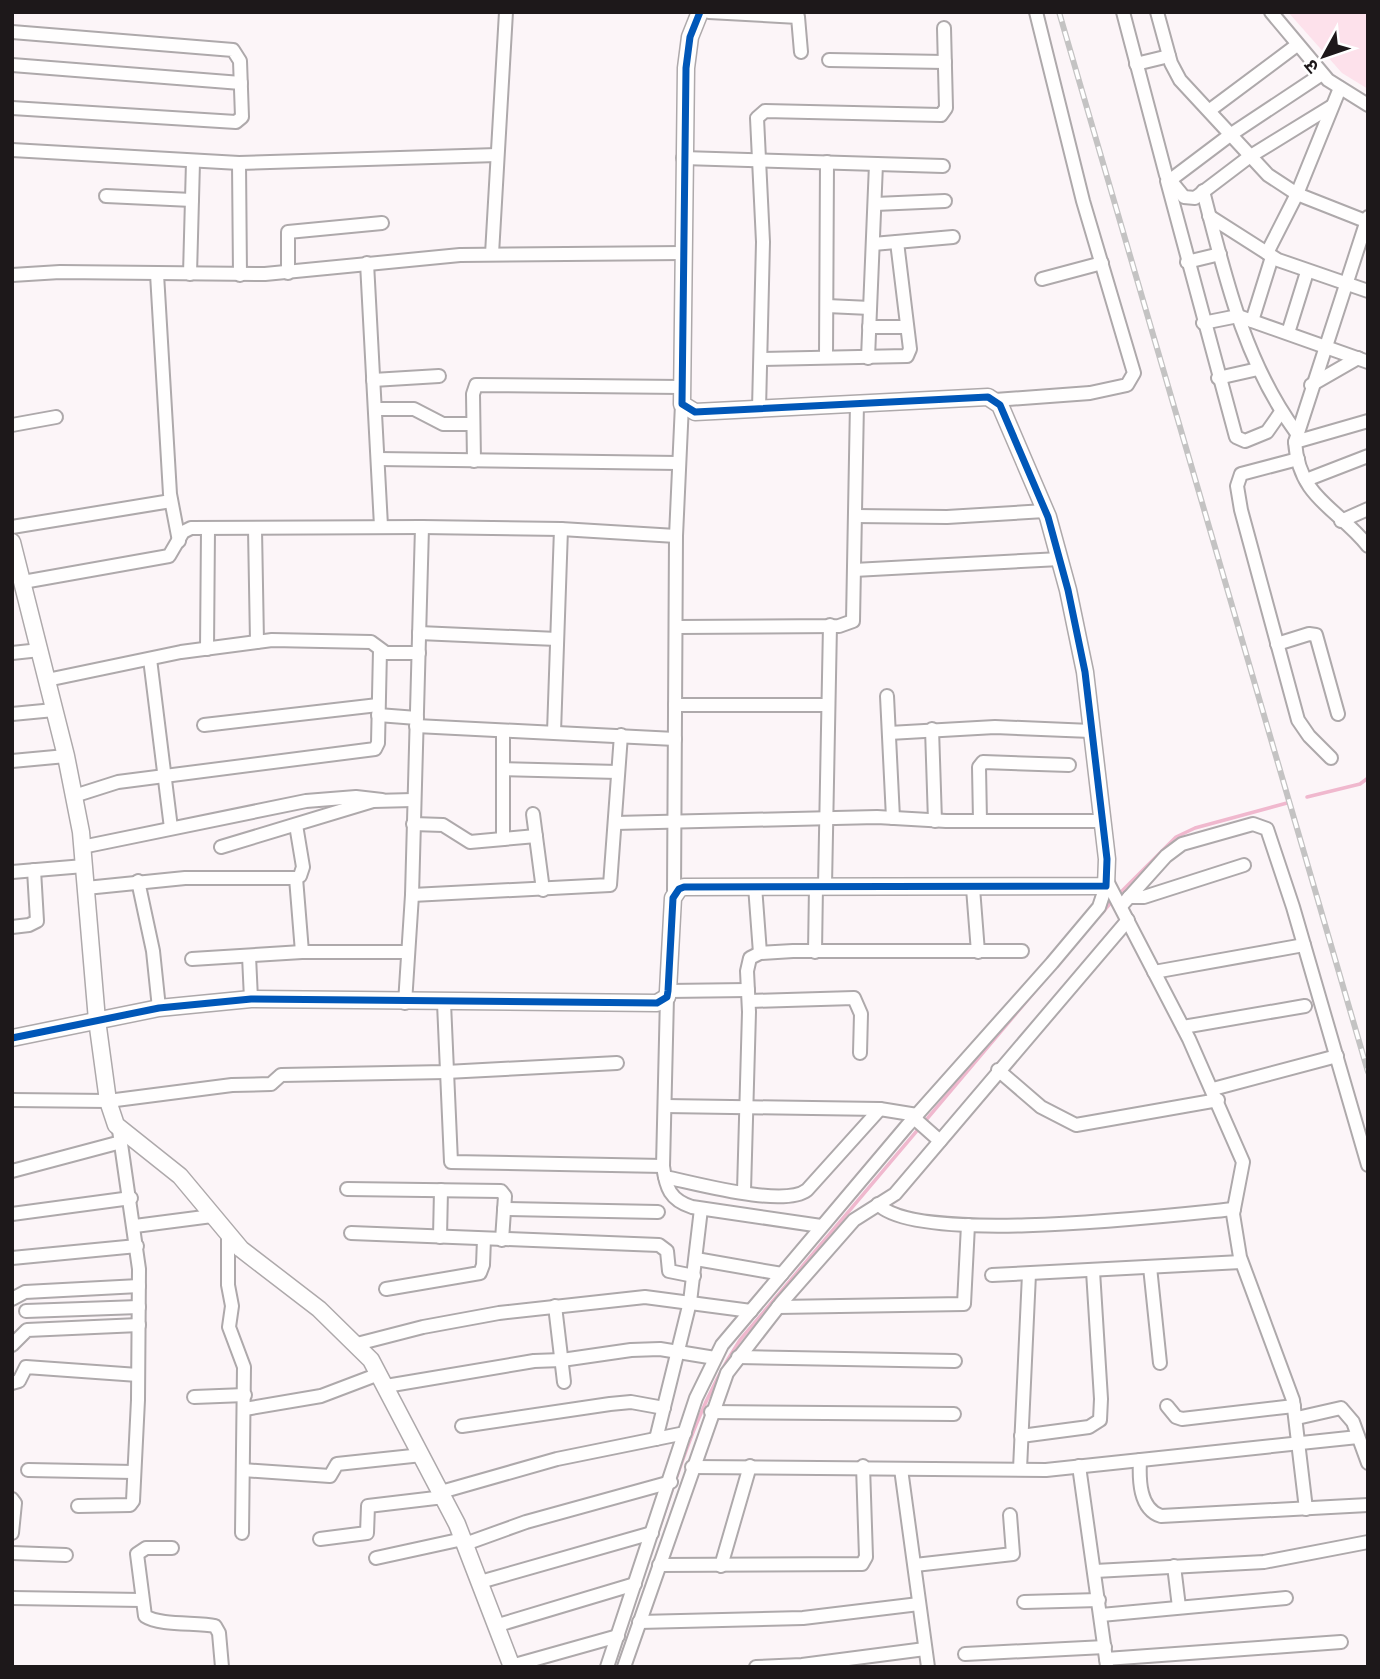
<svg xmlns="http://www.w3.org/2000/svg" width="1380" height="1679" font-family="'Noto Serif','Noto Sans Devanagari',serif">
  <rect width="100%" height="100%" fill="#fcf5f8"/>
  <polygon fill="#fde1eb" points="1288,12 1368,12 1368,89 1342,73"/>
  <g fill="none" stroke-linecap="round" stroke-linejoin="round">
    <g stroke="#f0b8ce" stroke-width="3.5">
      <polyline points="1307,797 1360,784 1368,778"/>
      <polyline points="1119,894 1176,837 1195,828 1287,803"/>
      <polyline points="1102,913 1113,900"/>
      <path d="M657 1535C680 1467 700 1400 740 1340L1047 977"/>
    </g>
    <defs>
      <g id="minor">
        <polyline points="709,12 798,17 801,52"/>
        <polyline points="1123,12 1166,175 1184,197 1195,198 1249,157 1332,106"/>
        <polyline points="1157,12 1171,63 1180,80 1268,175 1297,194 1368,222"/>
        <polyline points="1271,12 1328,80 1368,105"/>
        <polyline points="12,32 233,50 240,61 242,117 236,122 12,108"/>
        <polyline points="829,60 945,62"/>
        <polyline points="1136,64 1169,56"/>
        <polyline points="12,65 241,83"/>
        <polyline points="1210,110 1297,45"/>
        <polyline points="12,150 239,163 497,155"/>
        <polyline points="683,158 943,166"/>
        <polyline points="239,163 240,275"/>
        <polyline points="1167,181 1236,437 1245,441 1267,432 1281,412"/>
        <polyline points="1169,181 1230,135 1322,74"/>
        <path d="M1203 191C1225 276 1244 361 1296 432"/>
        <polyline points="106,196 192,200"/>
        <polyline points="875,204 945,201"/>
        <polyline points="1209,216 1278,260 1368,291"/>
        <path d="M1368 217 1295 442C1299 499 1338 508 1368 546"/>
        <polyline points="873,244 953,237"/>
        <polyline points="1267,253 1297,194 1340,88"/>
        <polyline points="492,254 506,12"/>
        <polyline points="1187,262 1220,254"/>
        <polyline points="367,263 381,526"/>
        <polyline points="288,273 288,232 382,223"/>
        <polyline points="157,274 170,494 179,541"/>
        <polyline points="190,274 193,162"/>
        <polyline points="12,275 60,272 265,274 460,255 683,253"/>
        <polyline points="1042,279 1102,263"/>
        <polyline points="827,306 870,308"/>
        <polyline points="1252,321 1272,257"/>
        <polyline points="1203,323 1238,316 1368,362"/>
        <polyline points="869,327 907,327"/>
        <polyline points="1288,333 1307,272"/>
        <polyline points="826,357 827,162"/>
        <polyline points="868,358 876,164"/>
        <polyline points="761,359 907,356 910,349 897,242"/>
        <polyline points="1218,378 1258,369"/>
        <polyline points="373,380 439,376"/>
        <polyline points="1311,385 1358,358"/>
        <polyline points="995,400 1090,393 1127,385 1134,373 1083,201 1036,12"/>
        <polyline points="375,409 414,409 443,424 473,424"/>
        <polyline points="759,409 763,242 757,118 765,111 941,115 946,108 944,28"/>
        <polyline points="12,425 56,417"/>
        <polyline points="1295,442 1368,421"/>
        <polyline points="378,459 678,463"/>
        <polyline points="1298,459 1241,474 1237,486 1241,510 1298,720 1309,736 1331,758"/>
        <polyline points="474,461 473,394 476,385 681,387"/>
        <polyline points="1306,480 1368,456"/>
        <polyline points="855,516 947,517 1045,511"/>
        <polyline points="1341,521 1368,509"/>
        <polyline points="12,527 171,501"/>
        <polyline points="255,529 257,642"/>
        <polyline points="854,570 1060,559"/>
        <polyline points="23,582 169,556 183,532 191,528 422,527 561,529 676,536"/>
        <polyline points="677,627 839,626 853,621 857,403"/>
        <polyline points="419,633 557,639"/>
        <polyline points="1277,644 1309,634 1316,635 1338,714"/>
        <polyline points="207,649 208,529"/>
        <polyline points="12,653 40,650"/>
        <polyline points="150,659 171,828"/>
        <polyline points="47,680 181,652 272,640 371,642 386,653 419,653"/>
        <polyline points="887,696 893,818"/>
        <polyline points="675,705 828,705"/>
        <polyline points="12,714 54,710"/>
        <polyline points="378,715 417,718"/>
        <polyline points="204,725 378,705"/>
        <polyline points="416,726 675,739"/>
        <polyline points="932,729 935,821"/>
        <polyline points="554,732 561,529"/>
        <polyline points="889,733 995,727 1091,731"/>
        <polyline points="12,761 66,756"/>
        <polyline points="503,769 618,772"/>
        <polyline points="74,796 118,782 375,749 378,743 380,650"/>
        <polyline points="533,814 543,890"/>
        <polyline points="980,821 979,767 983,762 1069,765"/>
        <polyline points="615,823 877,817 946,821 1102,821"/>
        <polyline points="413,824 443,825 470,842 536,836"/>
        <polyline points="503,839 503,731"/>
        <polyline points="82,847 306,801 356,797 382,800"/>
        <polyline points="221,847 373,801 413,800"/>
        <polyline points="12,872 84,866"/>
        <polyline points="296,878 302,952"/>
        <polyline points="138,881 153,951 159,1008"/>
        <polyline points="1108,883 1189,1039 1243,1162 1233,1214 1240,1257 1293,1400 1306,1509"/>
        <polyline points="755,886 760,953"/>
        <polyline points="825,886 830,625"/>
        <polyline points="86,888 185,878 296,878 300,876 303,867 296,825"/>
        <polyline points="973,888 978,952"/>
        <polyline points="674,893 676,536 682,404"/>
        <polyline points="412,895 610,885 621,735"/>
        <polyline points="1129,897 1144,897 1244,865"/>
        <polyline points="1122,905 1166,856 1182,844 1253,824 1267,829 1293,907 1368,1165"/>
        <polyline points="12,927 29,925 37,921 34,870"/>
        <polyline points="815,952 816,886"/>
        <polyline points="249,956 251,999"/>
        <polyline points="192,959 302,952 408,952"/>
        <polyline points="1154,972 1304,945"/>
        <polyline points="668,991 748,990"/>
        <path d="M667 997 663 1166C666 1188 670 1200 692 1207L821 1226"/>
        <polyline points="749,1001 854,998 861,1014 860,1053"/>
        <polyline points="405,1003 412,895 422,527"/>
        <polyline points="444,1003 451,1162 663,1166"/>
        <polyline points="1183,1027 1305,1006"/>
        <polyline points="998,1070 1041,1107 1076,1125 1218,1100"/>
        <polyline points="1213,1089 1337,1056"/>
        <polyline points="12,1100 108,1101 232,1085 271,1084 281,1075 446,1072 617,1063"/>
        <polyline points="665,1106 880,1109 917,1115"/>
        <polyline points="914,1118 940,1141"/>
        <polyline points="12,1171 121,1142"/>
        <path d="M665 1177C695 1183 784 1208 807 1190L880 1109"/>
        <polyline points="347,1189 501,1191 505,1196 502,1240"/>
        <polyline points="744,1191 749,1012 747,971 750,958 760,953 793,951 1022,951"/>
        <path d="M878 1204C916 1246 1172 1215 1234 1209"/>
        <polyline points="504,1209 658,1212"/>
        <polyline points="12,1214 131,1198"/>
        <polyline points="135,1226 212,1216"/>
        <polyline points="351,1233 659,1245 667,1251 669,1271 694,1276"/>
        <polyline points="228,1235 228,1285 232,1306 229,1327 244,1367 242,1533"/>
        <polyline points="440,1237 441,1190"/>
        <polyline points="12,1258 137,1246"/>
        <polyline points="696,1259 782,1274"/>
        <polyline points="1150,1267 1160,1363"/>
        <polyline points="992,1275 1241,1262"/>
        <polyline points="386,1289 480,1273 483,1265 484,1239"/>
        <polyline points="12,1299 25,1292 139,1286"/>
        <polyline points="555,1306 564,1382"/>
        <polyline points="778,1307 964,1304 968,1225"/>
        <polyline points="26,1311 139,1307"/>
        <polyline points="357,1344 423,1327 499,1313 645,1297 751,1311"/>
        <polyline points="12,1345 27,1330 139,1325"/>
        <polyline points="738,1357 955,1361"/>
        <polyline points="12,1383 19,1381 26,1367 138,1375"/>
        <polyline points="386,1386 534,1361 562,1360 631,1350 660,1349 715,1358"/>
        <polyline points="194,1397 245,1395"/>
        <polyline points="1167,1406 1176,1417 1182,1419 1294,1406"/>
        <polyline points="245,1409 321,1396 379,1374"/>
        <polyline points="711,1412 954,1414"/>
        <polyline points="1297,1418 1341,1408 1353,1422 1368,1463"/>
        <polyline points="462,1426 610,1404 631,1402 664,1408"/>
        <polyline points="1021,1436 1089,1427 1100,1420 1101,1399 1093,1271"/>
        <polyline points="656,1439 690,1302 701,1209"/>
        <path d="M1140 1460C1139 1479 1139 1509 1161 1516L1368 1505"/>
        <polyline points="1079,1466 1107,1666"/>
        <polyline points="692,1467 1046,1470 1358,1437"/>
        <polyline points="901,1469 928,1667"/>
        <polyline points="1020,1469 1029,1274"/>
        <polyline points="28,1470 134,1472"/>
        <polyline points="243,1470 330,1476 337,1464 422,1455"/>
        <polyline points="441,1492 557,1459 685,1433"/>
        <polyline points="12,1499 15,1503 12,1533"/>
        <polyline points="78,1506 130,1505 133,1501 138,1400 139,1269 119,1130"/>
        <polyline points="320,1539 367,1533 368,1506 444,1497"/>
        <polyline points="465,1544 526,1522 671,1482"/>
        <path d="M172 1548H146L137 1554 145 1616C160 1626 198 1622 215 1626L219 1633 222 1667"/>
        <polyline points="12,1553 66,1555"/>
        <polyline points="376,1558 463,1539"/>
        <polyline points="659,1565 862,1564 866,1557 863,1466"/>
        <polyline points="915,1565 1013,1554 1010,1515"/>
        <polyline points="721,1566 750,1466"/>
        <polyline points="1174,1566 1179,1607"/>
        <polyline points="1095,1571 1264,1562 1368,1542"/>
        <polyline points="480,1582 652,1533"/>
        <polyline points="12,1598 142,1600"/>
        <polyline points="1024,1602 1099,1600"/>
        <polyline points="1101,1615 1286,1598"/>
        <polyline points="639,1622 803,1618 919,1604"/>
        <polyline points="495,1626 635,1584"/>
        <polyline points="965,1654 1105,1647"/>
        <polyline points="1106,1659 1341,1642"/>
        <polyline points="511,1666 618,1636"/>
        <polyline points="607,1667 696,1398 722,1345 906,1127 1052,963 1099,907 1106,886"/>
        <polyline points="624,1667 727,1373 782,1302 854,1220 895,1194 1128,920"/>
        <polyline points="756,1667 802,1665 925,1649"/>
      </g>
      <g id="tertiary">
        <polyline points="12,542 66,756 81,832 97,1020 108,1101 116,1125 180,1176 241,1249 319,1309 371,1360 457,1524 512,1667"/>
        <polyline points="12,1038 159,1008 251,999 657,1003 667,997 668,991 673,898 679,889 684,887 1106,886 1107,859 1085,672 1068,590 1048,517 1000,405 988,397 695,412 682,404 686,68 690,37 700,12"/>
      </g>
    </defs>
    <use href="#minor" stroke="#aea9ab" stroke-width="16"/>
    <use href="#tertiary" stroke="#aea9ab" stroke-width="19"/>
    <use href="#minor" stroke="#fffefe" stroke-width="12"/>
    <use href="#tertiary" stroke="#fffefe" stroke-width="16"/>
    <defs>
      <polyline id="rail" points="1059,12 1368,1072"/>
    </defs>
    <use href="#rail" stroke="#c4c3c3" stroke-width="6"/>
    <use href="#rail" stroke="#fff" stroke-width="3.5" stroke-dasharray="10" stroke-linecap="butt"/>
    <defs>
      <polyline id="cycleway" points="12,1038 159,1008 251,999 657,1003 667,997 668,991 673,898 679,889 684,887 1106,886 1107,859 1085,672 1068,590 1048,517 1000,405 988,397 695,412 682,404 686,68 690,37 700,12"/>
    </defs>
    <use href="#cycleway" stroke="#fff" stroke-width="11"/>
    <use href="#cycleway" stroke="#0057b8" stroke-width="7"/>
  </g>
  <rect width="1380" height="1679" fill="none" stroke="#1d181a" stroke-width="28"/>
  <g transform="translate(1324 56) rotate(230)" stroke="#ffffff" stroke-width="5" paint-order="stroke">
  <path d="M0-5L12 26L0 18L-12 26Z" fill="#1d181a"/>
  <text y="-10" font-size="19" font-weight="bold" text-anchor="middle" fill="#1d181a">उ</text>
  </g>
</svg>
